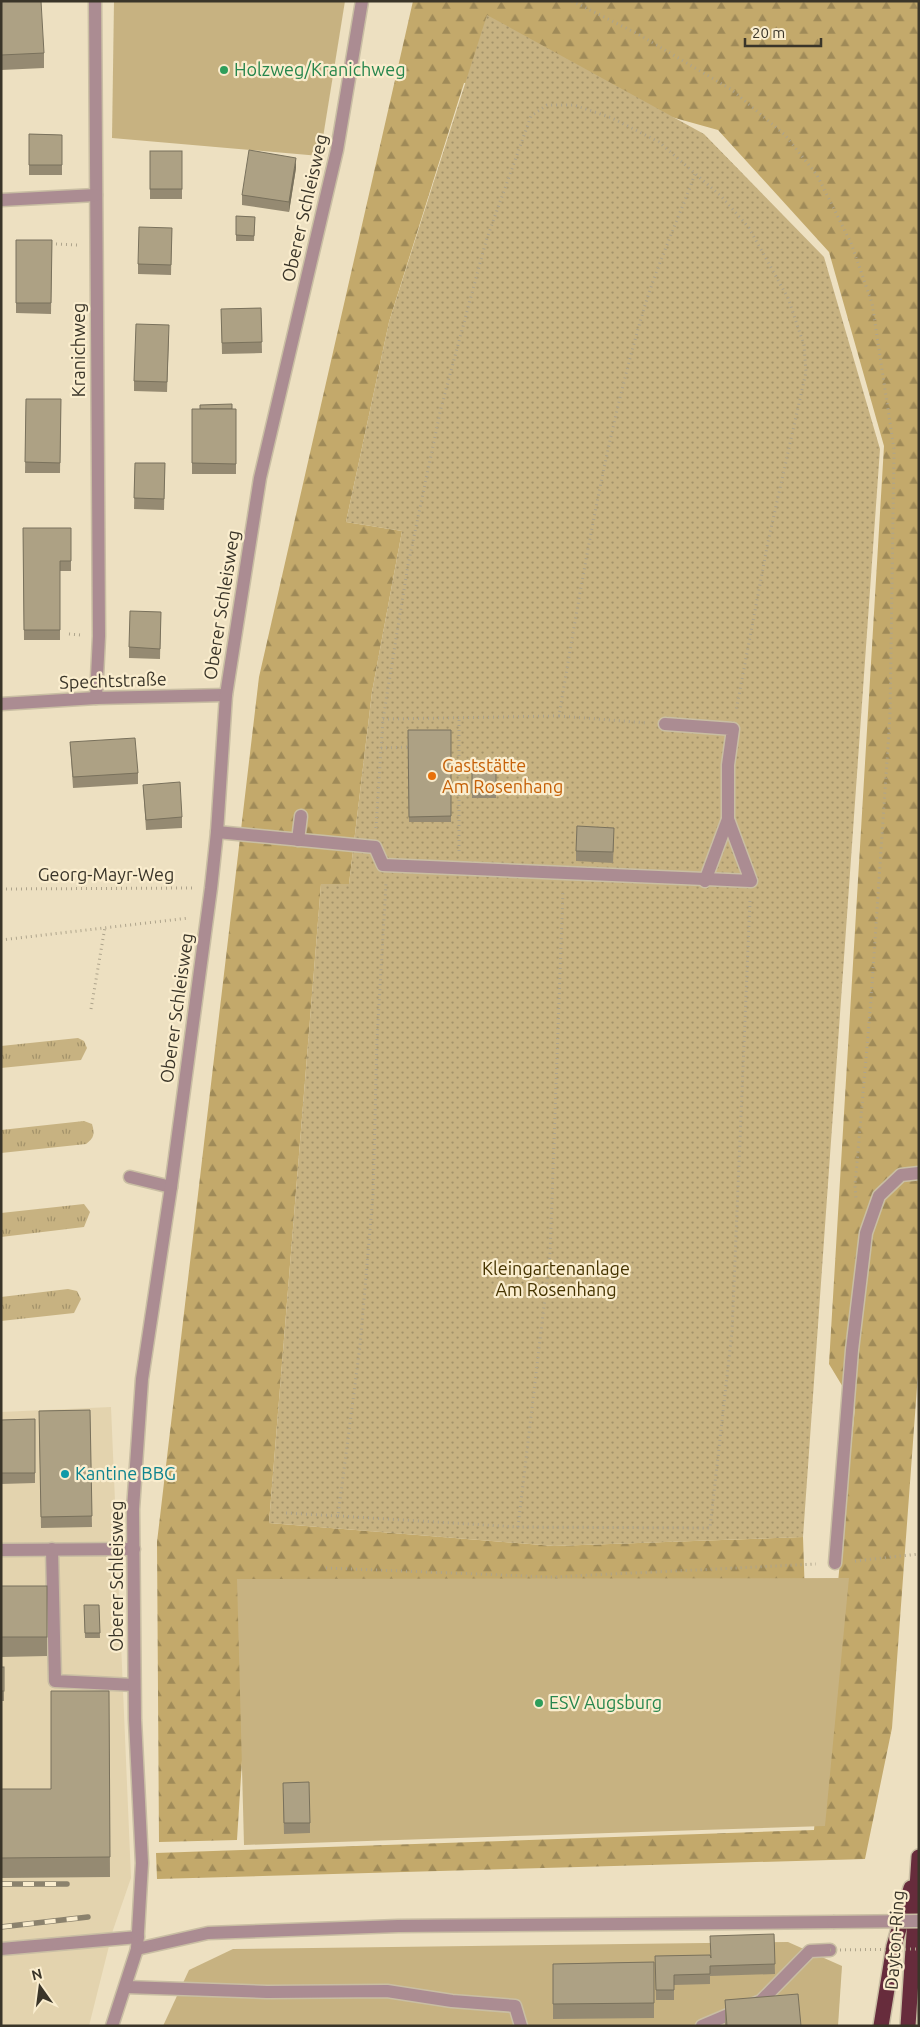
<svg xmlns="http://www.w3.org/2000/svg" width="920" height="2027" font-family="Ubuntu,sans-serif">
  <defs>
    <pattern id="grass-tufts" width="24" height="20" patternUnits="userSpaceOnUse" patternTransform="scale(1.25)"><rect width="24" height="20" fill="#c7b281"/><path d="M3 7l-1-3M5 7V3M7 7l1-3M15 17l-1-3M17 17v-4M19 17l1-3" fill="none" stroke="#a3926a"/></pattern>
    <pattern id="forest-firs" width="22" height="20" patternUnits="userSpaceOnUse" patternTransform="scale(1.25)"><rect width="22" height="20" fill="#c3a96b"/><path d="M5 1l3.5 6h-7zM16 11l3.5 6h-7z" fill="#9f8a58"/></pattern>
    <pattern id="garden-dots" width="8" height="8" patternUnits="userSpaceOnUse" patternTransform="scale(1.25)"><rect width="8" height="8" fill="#c7b281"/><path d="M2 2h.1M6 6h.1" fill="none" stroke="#a3926a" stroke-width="1.8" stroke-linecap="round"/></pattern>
  </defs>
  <rect width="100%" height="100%" fill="#ede0c1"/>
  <polygon fill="#e3d3ae" points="111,1407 131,1878 113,1930 89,2026 1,2026 1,1412"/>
  <g fill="url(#grass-tufts)">
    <polygon points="78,1038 84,1041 87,1048 81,1060 1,1068 1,1046"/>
    <path d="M84 1121 92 1124C95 1134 94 1138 86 1144L1 1153V1130Z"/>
    <polygon points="84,1204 90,1212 84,1227 1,1237 1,1213"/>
    <polygon points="68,1289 77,1291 81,1299 74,1313 1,1321 1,1297"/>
  </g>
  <polygon fill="url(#forest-firs)" points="413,1 919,1 919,1360 892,1728 865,1859 157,1879 156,1853 814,1830 855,1407 829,1364 884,446 829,252 718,130 539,80 464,83 389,322 346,522 402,531 372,692 349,884 321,884 269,1523 554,1546 803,1537 805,1597 246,1697 237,1840 159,1842 157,1542 259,677"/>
  <g fill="#c7b281">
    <polygon points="114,1 345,1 320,156 112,138"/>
    <polygon points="849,1578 825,1826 244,1845 237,1579"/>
    <polygon points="788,1942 842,1966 838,2026 163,2026 189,1970 233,1949"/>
  </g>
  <polygon fill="url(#garden-dots)" points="487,15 704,134 824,257 880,449 803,1537 554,1546 269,1523 321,884 349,884 372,692 402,531 346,522 389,322"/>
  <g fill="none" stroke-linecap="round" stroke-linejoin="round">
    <defs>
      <g id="minor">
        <polyline points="95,1 99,636 96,698"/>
        <polyline points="1,200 96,195"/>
        <polyline points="1,704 96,698 226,695"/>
        <polyline points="217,832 375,847 383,865 751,881 728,819 728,765 733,729 665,724"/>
        <polyline points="298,840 301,816"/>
        <polyline points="705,881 728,819"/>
        <polyline points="130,1177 171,1187"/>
        <polyline points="52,1549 55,1681 134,1685"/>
        <polyline points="1,1550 134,1549"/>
        <polyline points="835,1563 852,1350 866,1233 879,1196 901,1175 919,1173"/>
        <polyline points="1,1949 138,1937"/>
        <polyline points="137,1949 208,1933 398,1926 833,1922"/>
        <polyline points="126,1987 267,1992 387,1991 452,2001 515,2006 521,2026"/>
        <polyline points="112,2026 137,1949 142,1863 135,1720 133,1509 142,1379 171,1187 211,888 217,832 226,695 260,478 337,150 362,1"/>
        <polyline points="702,2026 761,2001 810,1951 830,1950"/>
      </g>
      <g id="highway">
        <polyline points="881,2026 894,1946 911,1888"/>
        <polyline points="908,2026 919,1857"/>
      </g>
    </defs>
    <use href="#minor" stroke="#c9bea3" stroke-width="15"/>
    <use href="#highway" stroke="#c9bea3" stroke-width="18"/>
    <g stroke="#aea48c" stroke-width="3" stroke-dasharray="1 4" stroke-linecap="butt">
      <polyline points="572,1 638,34 732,90 785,135 817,175 851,243 872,303 894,449 890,716 871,1000 855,1186 856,1199"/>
      <polyline points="56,244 78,245"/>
      <polyline points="69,634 81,635"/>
      <polyline points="559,716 648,723"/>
      <path d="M383 719 559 716C582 580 604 444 643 312 657 265 678 220 695 174"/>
      <polyline points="381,748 408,747"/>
      <polyline points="376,828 383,719 408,565 441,408 486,241 531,116 547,105 574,105 612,118 659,142 722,197 749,228 788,298 804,345 806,372 768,542 736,711"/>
      <polyline points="459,851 459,718"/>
      <polyline points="1,889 193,888"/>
      <polyline points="1,940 189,918"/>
      <polyline points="91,1009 105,927"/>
      <polyline points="286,1513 338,1516 360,1346 373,1195 377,1040 386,883"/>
      <polyline points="338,1516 518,1527 710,1528 732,1332 750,900"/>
      <polyline points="518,1527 550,1255 563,890"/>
      <polyline points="855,1561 919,1554"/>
      <polyline points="326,1568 552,1577 816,1564"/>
    </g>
    <use href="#minor" stroke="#ab8c92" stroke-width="12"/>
    <use href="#highway" stroke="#672c3c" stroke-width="15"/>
    <defs>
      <g id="rail">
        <polyline points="1,1884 67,1884"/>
        <polyline points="1,1927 88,1917"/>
      </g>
    </defs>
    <use href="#rail" stroke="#8b826d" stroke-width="5.5"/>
    <use href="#rail" stroke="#faedce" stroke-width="4" stroke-dasharray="11" stroke-linecap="butt"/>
    <defs>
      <polyline id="minor-bridge" points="833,1922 919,1921"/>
    </defs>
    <use href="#minor-bridge" stroke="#c9bea3" stroke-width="15" stroke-linecap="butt"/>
    <polyline stroke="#aea48c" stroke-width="3" stroke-dasharray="1 4" stroke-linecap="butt" points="830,1950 919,1949"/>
    <use href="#minor-bridge" stroke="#ab8c92" stroke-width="12"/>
  </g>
  <g fill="#958a72">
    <polygon points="1,1 44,53 44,68 1,70"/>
    <polygon points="29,134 62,135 62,175 29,175"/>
    <rect x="150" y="151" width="32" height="48"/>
    <polygon points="296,168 289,212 242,205 242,195"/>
    <polygon points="236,216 255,217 254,241 236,241"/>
    <polygon points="172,228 171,275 138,274 138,264"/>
    <polygon points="16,240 52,240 51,314 16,313"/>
    <polygon points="261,308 262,353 222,354 221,309"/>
    <polygon points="169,335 167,392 134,391 134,381"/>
    <polygon points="26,399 61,399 60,473 25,473"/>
    <rect x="192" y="409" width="44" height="65"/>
    <polygon points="135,463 165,463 164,510 134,509"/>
    <polygon points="23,528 71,528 71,571 60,571 60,640 24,640"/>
    <polygon points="161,612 160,659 129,658 129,647"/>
    <polygon points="408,730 451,730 451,822 409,822"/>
    <polygon points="70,742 138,773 138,784 73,788"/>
    <rect x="472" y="771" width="24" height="27"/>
    <polygon points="143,785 182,817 182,828 146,830"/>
    <polygon points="614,838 613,863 576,861 576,851"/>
    <polygon points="90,1410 92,1527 41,1528 39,1411"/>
    <polygon points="35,1419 35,1483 1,1484 1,1420"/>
    <polygon points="1,1586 47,1586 47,1656 1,1657"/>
    <polygon points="84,1605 99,1605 100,1638 85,1638"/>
    <rect x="1" y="1667" width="3" height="34"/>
    <polygon points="109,1691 110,1877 1,1878 1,1789 51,1789"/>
    <polygon points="283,1793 310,1823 310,1833 284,1834"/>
    <polygon points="774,1934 775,1974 710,1976 710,1984 674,1985 674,2000 656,2000 655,1956 710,1958"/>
    <polygon points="654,1962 654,2018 553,2019 553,1964"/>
    <polygon points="725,2000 801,2026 725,2026"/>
  </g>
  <polygon fill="#79715c" points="296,158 296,168 289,212 289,202"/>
  <g fill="#ada184" stroke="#79715c">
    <polygon points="1,1 41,1 44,53 1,55"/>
    <polygon points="29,134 62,135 62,165 29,165"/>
    <polygon points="249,150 296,158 289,202 242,195"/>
    <rect x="150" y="151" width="32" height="38"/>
    <polygon points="236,216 255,217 254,236 236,235"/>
    <polygon points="139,227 172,228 171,265 138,264"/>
    <polygon points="16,240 52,240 51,303 16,303"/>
    <polygon points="261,308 262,342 222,343 221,309"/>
    <polygon points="136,324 169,325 167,382 134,381"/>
    <polygon points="26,399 61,399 60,463 25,462"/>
    <polygon points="232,404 232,409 200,409 200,405"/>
    <polygon points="192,409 236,409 236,464 192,463"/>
    <polygon points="135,463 165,463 164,499 134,498"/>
    <polygon points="23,528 71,528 71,561 60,561 60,630 24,630"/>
    <polygon points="130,611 161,612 160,649 129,647"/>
    <polygon points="408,730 451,730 451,816 409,817"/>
    <polygon points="135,738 138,773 73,777 70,742"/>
    <rect x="472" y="771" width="24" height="22"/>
    <polygon points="180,782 182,817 146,820 143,785"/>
    <polygon points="577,826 614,828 613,852 576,851"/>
    <polygon points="90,1410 92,1516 41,1517 39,1411"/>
    <polygon points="35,1419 35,1473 1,1473 1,1420"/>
    <rect x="1" y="1586" width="46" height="51"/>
    <polygon points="84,1605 99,1605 100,1633 85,1633"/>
    <rect x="1" y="1667" width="3" height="24"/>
    <polygon points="51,1691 109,1691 110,1857 1,1858 1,1789 51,1789"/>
    <polygon points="309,1782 310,1823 284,1823 283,1783"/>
    <polygon points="774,1934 775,1964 710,1966 710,1974 674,1975 674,1990 656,1990 655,1956 710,1955 711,1958 710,1936"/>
    <polygon points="654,1962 654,2003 553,2004 553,1964"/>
    <polygon points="798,1994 801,2026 727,2026 725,2000"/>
  </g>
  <g fill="#2e9e5b" stroke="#faedce" stroke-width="2">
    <circle cx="224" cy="70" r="5"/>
    <circle cx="539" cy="1703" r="5"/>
  </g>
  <circle fill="#e8710a" stroke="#faedce" stroke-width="2" cx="432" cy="776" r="5"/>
  <circle fill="#0f9aa8" stroke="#faedce" stroke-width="2" cx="65" cy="1474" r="5"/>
  <g text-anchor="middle" stroke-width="4.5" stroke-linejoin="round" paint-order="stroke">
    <g font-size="18" fill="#27864d" stroke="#faedce" text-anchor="start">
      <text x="234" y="76">Holzweg/Kranichweg</text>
      <text x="549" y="1709">ESV Augsburg</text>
    </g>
    <g font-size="18" fill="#3a3529" stroke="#faedce">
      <text transform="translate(305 208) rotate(-77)" y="6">Oberer Schleisweg</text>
      <text transform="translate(79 350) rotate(-90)" y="6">Kranichweg</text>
      <text transform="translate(222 605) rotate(-81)" y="6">Oberer Schleisweg</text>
      <text transform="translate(113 681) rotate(-2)" y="6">Spechtstraße</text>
      <text x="106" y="881">Georg-Mayr-Weg</text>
      <text transform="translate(177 1008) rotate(-82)" y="6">Oberer Schleisweg</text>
      <text transform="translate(117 1576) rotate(-90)" y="6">Oberer Schleisweg</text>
      <text transform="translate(895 1940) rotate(-86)" y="6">Dayton-Ring</text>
    </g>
    <g font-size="18" fill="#c56008" stroke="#faedce" text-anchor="start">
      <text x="442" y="772">Gaststätte<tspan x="442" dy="21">Am Rosenhang</tspan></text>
    </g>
    <g font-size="18" fill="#463400" stroke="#faedce">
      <text x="556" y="1275">Kleingartenanlage<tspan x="556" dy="21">Am Rosenhang</tspan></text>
    </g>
    <g font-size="18" fill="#0d838f" stroke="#faedce" text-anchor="start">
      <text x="75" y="1480">Kantine BBG</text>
    </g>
  </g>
  <rect width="920" height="2027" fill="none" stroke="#3a3529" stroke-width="5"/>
  <g transform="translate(40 1987) rotate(346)" stroke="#faedce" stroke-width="4" paint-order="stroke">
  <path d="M0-4L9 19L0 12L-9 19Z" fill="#3a3529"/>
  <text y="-8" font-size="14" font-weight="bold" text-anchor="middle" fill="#3a3529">N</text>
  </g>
  <path d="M745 38v8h76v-8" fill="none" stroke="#3a3529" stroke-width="2.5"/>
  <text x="752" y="38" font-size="15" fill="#3a3529" stroke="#faedce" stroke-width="4" paint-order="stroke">20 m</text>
</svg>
